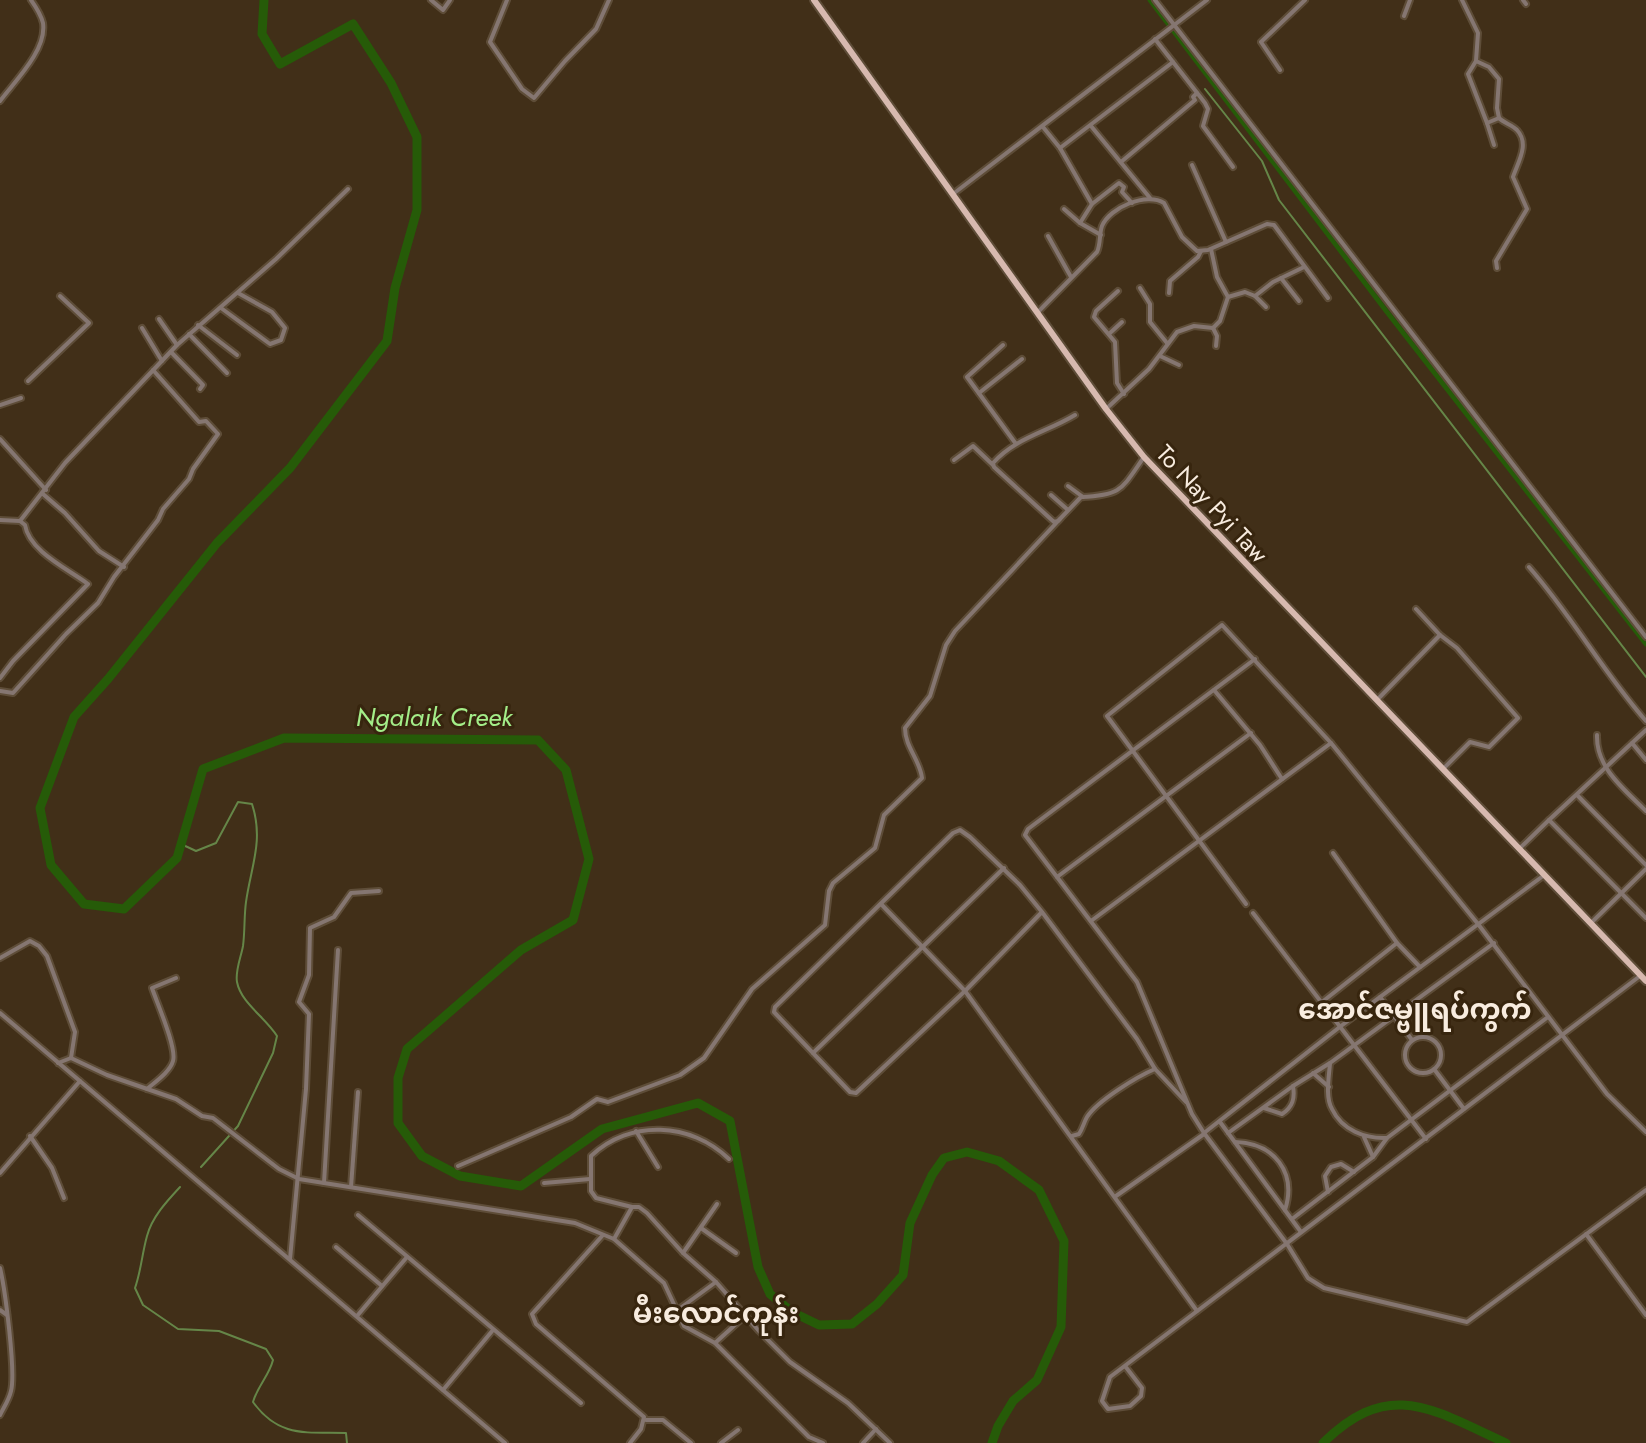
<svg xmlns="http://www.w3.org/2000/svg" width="1646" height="1443" font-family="Jost,'Noto Sans Myanmar',sans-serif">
  <rect width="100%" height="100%" fill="#412f18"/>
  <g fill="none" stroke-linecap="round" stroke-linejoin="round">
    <g stroke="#658648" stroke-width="2">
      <polyline points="1205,89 1262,161 1279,200 1646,677"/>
      <path d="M181 844 196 851 216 843 238 802 252 804C264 841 251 866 246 902 244 916 245 931 243 946 241 957 235 971 237 982 241 1003 265 1017 277 1036L273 1053 238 1126 201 1167"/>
      <path d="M180 1187C167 1201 152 1217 147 1236 142 1254 141 1271 135 1288L143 1305 178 1329 219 1331 266 1349 273 1360C269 1376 258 1385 253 1402 279 1438 306 1432 346 1433L347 1443"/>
    </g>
    <polyline stroke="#265b08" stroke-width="5" points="1150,0 1387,312 1646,644"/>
    <g stroke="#265b08" stroke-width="9">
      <polyline points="264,0 262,34 280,64 353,24 391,83 417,137 417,210 395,288 387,341 290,468 217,543 108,679 74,717 40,808 51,865 84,904 124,909 177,858 203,769 284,738 538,740 566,770 589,859 573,920 521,950 407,1049 398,1078 398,1123 422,1156 460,1176 521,1186 602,1129 698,1103 730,1121 758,1267 770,1294 792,1312 819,1325 852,1324 877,1304 903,1275 910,1223 932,1175 944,1158 967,1152 999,1161 1039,1190 1064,1241 1061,1327 1037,1380 1013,1401 998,1426 992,1443"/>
      <path d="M1323 1443C1390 1377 1433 1410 1506 1443"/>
    </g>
    <defs>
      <g id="street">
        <polyline points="431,0 443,10 450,0"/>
        <polyline points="507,0 490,42 522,89 534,98 565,61 596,29 609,0"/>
        <polyline points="1155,0 1646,637"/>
        <path d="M1462 0 1478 33 1476 61 1489 67 1499 79 1497 108 1499 118C1504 123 1512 125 1517 130 1530 144 1518 162 1513 177L1527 209 1496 261 1497 268"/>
        <polyline points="1523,0 1526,4"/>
        <polyline points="1404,16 1410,0"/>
        <polyline points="1155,39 1205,103 1208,109 1203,126 1233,167"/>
        <polyline points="1476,61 1468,74 1487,123"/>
        <polyline points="1280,70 1261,42 1305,0"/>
        <path d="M0 101C15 81 47 50 43 23 41 15 36 7 31 0"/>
        <polyline points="1091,126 1150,198"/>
        <polyline points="1043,127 1060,148 1092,204"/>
        <polyline points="1494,145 1487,123 1499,118"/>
        <polyline points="1060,148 1173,62"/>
        <polyline points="1121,162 1195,100 1193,97 1197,93"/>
        <polyline points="1192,165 1226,242"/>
        <polyline points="953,194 1207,0"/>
        <polyline points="1064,209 1080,223 1101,235"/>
        <polyline points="1080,223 1092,204 1119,183 1124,187 1122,192 1132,203"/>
        <polyline points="1048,236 1071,277"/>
        <polyline points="1211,249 1217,277 1228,297"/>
        <polyline points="1281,278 1299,301"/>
        <polyline points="1140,288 1150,304 1150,322 1167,343"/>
        <polyline points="1118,291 1096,311 1094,317 1115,342 1117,383 1124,394"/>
        <polyline points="1169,293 1170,281 1198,257 1201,251"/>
        <polyline points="1255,296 1266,307"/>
        <polyline points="221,308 270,344 281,340 285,328 272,312 238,293"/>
        <path d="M1038 312 1097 252C1101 243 1099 234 1102 226 1110 207 1147 192 1164 203L1182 237 1197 251 1208 250 1267 224 1274 225 1328 298"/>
        <polyline points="159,319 177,345"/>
        <polyline points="198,325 237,355"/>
        <polyline points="142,328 162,361"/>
        <polyline points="1213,328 1217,336 1216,346"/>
        <polyline points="1110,333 1122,322"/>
        <polyline points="189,334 227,373"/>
        <polyline points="1003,345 967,377 1016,444"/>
        <polyline points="171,352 203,385 200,389"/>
        <polyline points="1160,356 1179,365"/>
        <polyline points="28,381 89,323 60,296"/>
        <polyline points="979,393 1022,359"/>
        <polyline points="0,405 21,398"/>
        <polyline points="1106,409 1149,369 1177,332 1194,326 1213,328 1220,321 1228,297 1245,292 1255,296 1273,282 1304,267"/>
        <path d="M1075 415C1047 432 1015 438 993 463L994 467 1054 522 1058 521 1081 497C1122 495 1121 490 1144 457"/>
        <polyline points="0,439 46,490"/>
        <polyline points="954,460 973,446 993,465"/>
        <polyline points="1068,486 1083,497"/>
        <polyline points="43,494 65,513 99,551 124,567"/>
        <polyline points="1051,495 1068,510"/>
        <polyline points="0,520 20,521 65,463 177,345 276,259 348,189"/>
        <path d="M1529 567C1572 616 1603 672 1646 721"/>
        <polyline points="1416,609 1440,635 1457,648 1518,718 1489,747 1470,742 1443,769"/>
        <polyline points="1255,659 1028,829 1025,835 1137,982 1192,1114 1204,1133 1287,1244 1308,1278 1324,1288 1467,1322 1646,1190"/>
        <path d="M0 678 13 661 88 584C68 569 29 551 25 525L20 521"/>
        <polyline points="1214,690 1260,745 1282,779"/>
        <polyline points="0,691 13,693 66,634 98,603 114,577 158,520 163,509 189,479 193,469 218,434 206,421 199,422 153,370"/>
        <polyline points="1377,700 1440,635"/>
        <polyline points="1646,730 1549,820 1646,918"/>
        <path d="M1597 735C1596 768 1624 789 1646 811"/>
        <polyline points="1632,743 1646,760"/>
        <polyline points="1577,795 1646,865"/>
        <polyline points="1519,849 1549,820"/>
        <polyline points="1333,853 1397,943 1420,967"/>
        <polyline points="1057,877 1251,733"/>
        <polyline points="881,904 965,991 1197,1311"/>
        <polyline points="1246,904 1107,716 1222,625 1331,743 1478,924 1607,1094 1646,1132"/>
        <polyline points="1042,912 965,991 856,1093 850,1092 774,1012 775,1007 953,833 960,830 970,837 1020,885 1042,912 1137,1039 1155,1069 1186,1102"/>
        <polyline points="1253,913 1426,1139"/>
        <polyline points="1091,921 1331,743"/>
        <polyline points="1592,922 1646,869"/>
        <path d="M1494 943 1330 1063C1329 1077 1325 1097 1332 1109 1342 1130 1365 1139 1387 1138L1548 1017"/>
        <polyline points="0,958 30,941 39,946 47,956 75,1032 71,1058"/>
        <polyline points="1380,997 1412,1040"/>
        <polyline points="1322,1002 1397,943"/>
        <polyline points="0,1013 505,1443"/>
        <circle cx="1423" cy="1055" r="18"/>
        <polyline points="813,1053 1004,868"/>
        <polyline points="58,1063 71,1058 107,1075 176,1099 202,1116 213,1118 279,1169 299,1179 575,1223 614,1239 664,1283 684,1326 715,1343 809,1437 823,1443"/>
        <polyline points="1434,1069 1464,1109"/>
        <polyline points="1313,1073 1329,1087"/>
        <path d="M147 1089C155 1082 170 1072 173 1061 177 1048 157 1003 152 988L176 978"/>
        <path d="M1264 1108 1282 1114C1293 1107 1295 1098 1293 1086"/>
        <polyline points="1220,1122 1301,1232"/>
        <polyline points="636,1131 658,1167"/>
        <polyline points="1204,1133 1341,1026 1543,876"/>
        <polyline points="1228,1133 1293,1086 1330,1063"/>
        <polyline points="30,1136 52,1168 64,1198"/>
        <path d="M1072 1136 1079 1134C1083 1128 1084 1122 1087 1117 1097 1101 1138 1076 1155 1069"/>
        <polyline points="1364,1137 1373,1157"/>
        <path d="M1235 1142C1274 1143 1297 1172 1285 1210"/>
        <path d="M729 1159C691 1122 630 1119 591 1156V1191L596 1198 632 1207H639L647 1213 683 1253 716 1282 759 1331 790 1362 848 1403 890 1443"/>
        <path d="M458 1166 571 1117 597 1099 608 1102 680 1075 704 1058 752 989 825 925 829 891 833 883 875 848 884 815 922 778C920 760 905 747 905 728L930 696 946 645 955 631 1060 519"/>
        <polyline points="0,1173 80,1081"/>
        <polyline points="324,1183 338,950"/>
        <polyline points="544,1183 590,1179"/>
        <polyline points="351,1187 358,1092"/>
        <polyline points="1328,1192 1325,1176 1331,1167 1341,1164 1354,1172"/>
        <polyline points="1116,1196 1204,1134"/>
        <polyline points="358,1215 581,1403"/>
        <polyline points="1292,1219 1373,1157 1387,1138"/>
        <polyline points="701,1228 736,1253"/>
        <polyline points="1586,1234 1646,1315"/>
        <polyline points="603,1235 532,1314 536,1324 644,1417 641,1429 630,1443"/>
        <polyline points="614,1239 632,1207"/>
        <polyline points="336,1247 382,1286"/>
        <polyline points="683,1253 717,1204"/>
        <polyline points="290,1259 306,1089 309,1014 299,1002 309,975 310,928 334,917 351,893 379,891"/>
        <path d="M0 1268C5 1289 16 1372 11 1391 9 1400 4 1407 0 1415"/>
        <polyline points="679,1309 716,1282"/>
        <polyline points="0,1310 7,1315"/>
        <polyline points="357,1316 407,1257"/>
        <polyline points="715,1343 746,1315"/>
        <polyline points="1125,1366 1142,1388 1141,1396 1130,1406 1108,1409 1102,1401 1110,1377 1640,976"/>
        <polyline points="443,1390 493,1330"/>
        <polyline points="646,1420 663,1420 691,1443"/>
        <polyline points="721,1443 738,1430"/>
        <polyline points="863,1443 876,1429"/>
      </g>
      <polyline id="primary" points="814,0 1106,409 1144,457 1646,981"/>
    </defs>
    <use href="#street" stroke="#5e4d38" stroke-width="8"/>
    <use href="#primary" stroke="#5e4d38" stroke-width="10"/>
    <use href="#street" stroke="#857671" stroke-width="4"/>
    <use href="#primary" stroke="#d7b9af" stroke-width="6"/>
  </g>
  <g text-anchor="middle" stroke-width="6" stroke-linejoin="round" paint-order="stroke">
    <g font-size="24" fill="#f8ecdf" stroke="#37250e">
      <text transform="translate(1212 504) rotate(47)" y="8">To Nay Pyi Taw</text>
    </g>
    <g font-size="26" font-style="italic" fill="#a4ee89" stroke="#37250e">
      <text x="434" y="726">Ngalaik Creek</text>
    </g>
    <g font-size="28" font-weight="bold" fill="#f8ecdf" stroke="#37250e">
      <text x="1415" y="1019">အောင်ဇမ္ဗူရပ်ကွက်</text>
      <text x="716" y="1323">မီးလောင်ကုန်း</text>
    </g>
  </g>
</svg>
